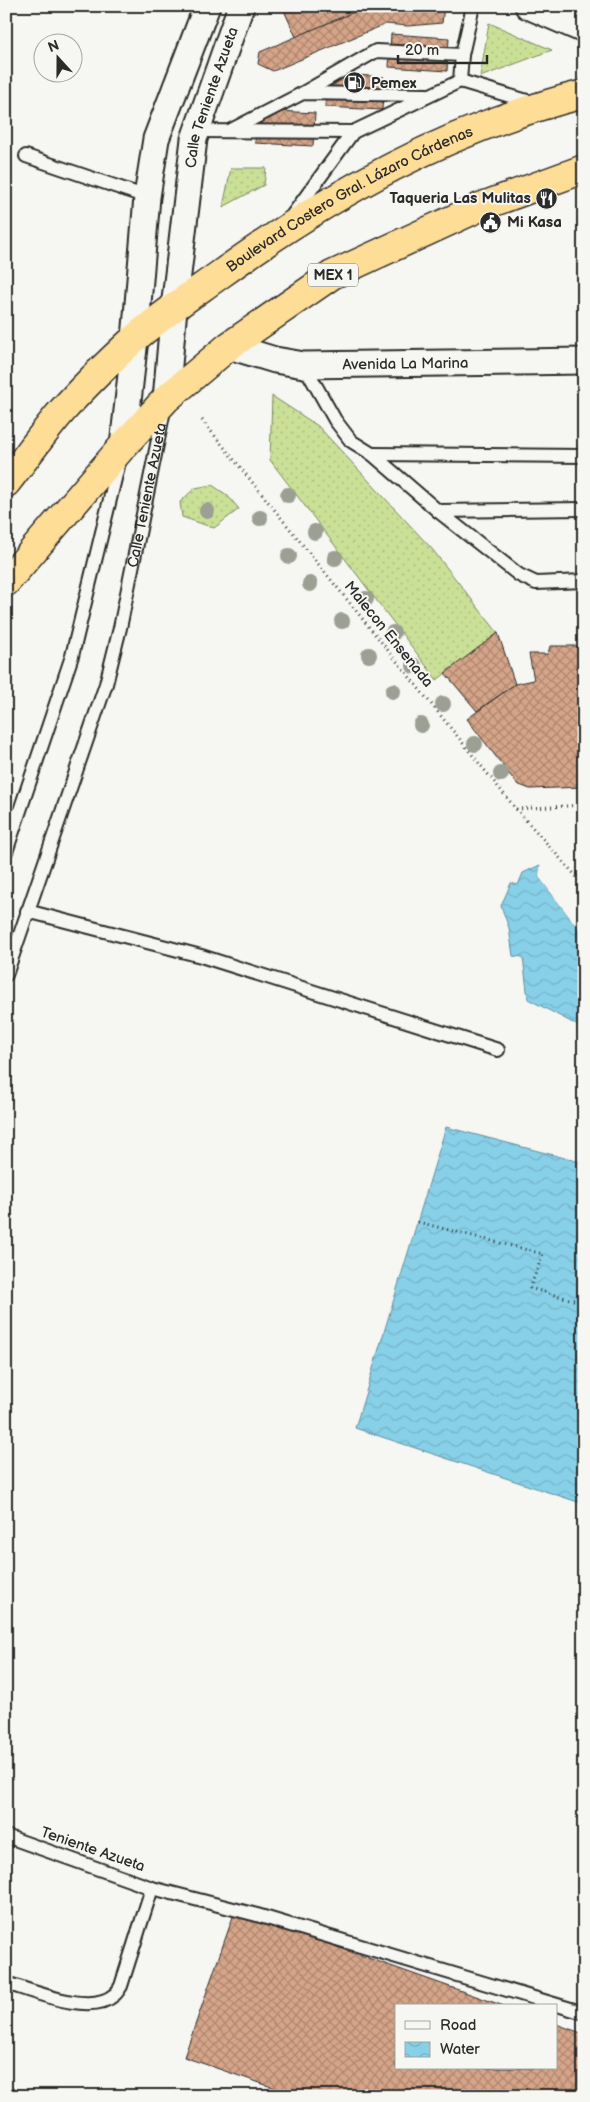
<svg xmlns="http://www.w3.org/2000/svg" width="590" height="2102" font-family="'Balsamiq Sans',sans-serif">
  <defs>
    <pattern id="grass-dots" width="8" height="8" patternUnits="userSpaceOnUse" patternTransform="scale(1.25)"><rect width="8" height="8" fill="#cae096"/><path d="M2 2h.1M6 6h.1" fill="none" stroke="#aec081" stroke-width="1.8" stroke-linecap="round"/></pattern>
    <pattern id="water-waves" width="16" height="10" patternUnits="userSpaceOnUse" patternTransform="scale(1.25)"><rect width="16" height="10" fill="#87d0e8"/><path d="M0 5q4-4 8 0t8 0" fill="none" stroke="#75b3c7"/></pattern>
    <pattern id="building-cross-hatch" width="8" height="8" patternUnits="userSpaceOnUse" patternTransform="scale(1.25)"><rect width="8" height="8" fill="#d6a589"/><path d="M0 0l8 8M0 8l8-8" fill="none" stroke="#ae8770"/></pattern>
  </defs>
  <rect width="100%" height="100%" fill="#f6f6f2"/>
  <filter id="ink" filterUnits="userSpaceOnUse"><feTurbulence type="fractalNoise" baseFrequency=".02" numOctaves="2"/><feDisplacementMap in="SourceGraphic" scale="10" xChannelSelector="R" yChannelSelector="G"/><feConvolveMatrix kernelMatrix="1 2 1 2 8 2 1 2 1" color-interpolation-filters="sRGB"/></filter>
  <g filter="url(#ink)">
    <g fill="url(#grass-dots)" stroke="#7a8660">
      <polygon points="489,23 552,50 480,77"/>
      <polygon points="231,168 266,168 264,185 223,207"/>
      <polygon points="272,396 318,426 432,549 498,633 437,680 270,460"/>
      <polygon points="212,485 227,495 239,509 214,528 182,517 180,502 195,488"/>
    </g>
    <g fill="url(#water-waves)" stroke="#628e9c">
      <polygon points="540,865 539,877 584,936 584,1029 528,999 523,957 513,956 509,928 501,906 511,883 518,885 523,873"/>
      <polygon points="446,1127 584,1163 584,1504 355,1428"/>
    </g>
    <polygon fill="#f6f6f2" points="540,865 542,868 542,876 584,933 584,936 539,877"/>
    <g fill="url(#building-cross-hatch)" stroke="#2b2b2b">
      <polygon points="282,6 368,6 296,37"/>
      <polygon points="368,6 444,6 442,23 408,26 386,24 273,71 258,64 260,52"/>
      <polygon points="391,34 449,38 447,71 389,67"/>
      <polygon points="327,73 384,77 382,110 325,107"/>
      <polygon points="257,110 315,113 313,146 255,143"/>
      <polygon points="498,633 515,684 477,711 445,673"/>
      <polygon points="550,646 584,646 584,787 530,789 517,784 467,719 515,684 534,680 529,654 548,654"/>
      <polygon points="235,1911 504,2006 396,2006 396,2068 556,2068 556,2024 584,2034 584,2096 298,2096 184,2057"/>
    </g>
    <g fill="none" stroke-linecap="round" stroke-linejoin="round">
      <defs>
        <g id="service">
          <polyline points="460,81 534,103"/>
          <polyline points="303,93 376,51 462,55"/>
          <polyline points="231,130 303,93 427,95"/>
          <polyline points="197,131 353,132 460,81 462,55 473,6"/>
          <polyline points="26,156 147,197"/>
          <polyline points="291,217 353,132"/>
          <polyline points="304,365 335,420 351,441 372,454 438,511 519,575 536,583 584,581"/>
          <polyline points="372,454 584,456"/>
          <polyline points="438,511 584,509"/>
          <polyline points="6,852 72,656 120,458"/>
          <polyline points="27,911 201,956 498,1050"/>
          <path id="s1" d="M6 975 106 684 120 628 164 410"/>
          <path d="M6 1836 152 1888 121 1986C119 1989 117 1993 114 1995 91 2016 33 1991 6 1983"/>
          <polyline points="152,1888 257,1915 584,2013"/>
        </g>
        <g id="minor">
          <polyline points="528,6 584,30"/>
          <path id="s2" d="M229 346 275 360 304 365 584 361"/>
          <path id="s3" d="M166 399 174 308 194 139 241 6"/>
          <polyline points="123,446 135,339 147,197 156,139 207,6"/>
        </g>
        <g id="trunk">
          <path id="s4" d="M6 483C25 459 42 434 62 411 84 386 109 362 134 339 160 316 190 296 218 276 331 194 448 128 584 94"/>
          <polyline points="6,582 123,446 166,399 229,346 332,275 480,207 584,169"/>
        </g>
      </defs>
      <use href="#service" stroke="#2b2b2b" stroke-width="16"/>
      <use href="#minor" stroke="#2b2b2b" stroke-width="29"/>
      <use href="#trunk" stroke="#2b2b2b" stroke-width="31"/>
      <g stroke="#2b2b2b" stroke-width="3" stroke-dasharray="1 4" stroke-linecap="butt">
        <polyline points="202,420 516,809 584,805"/>
        <polyline points="516,809 584,885"/>
        <polyline points="418,1222 543,1254 530,1288 584,1303"/>
      </g>
      <use href="#service" stroke="#f6f6f2" stroke-width="12"/>
      <use href="#minor" stroke="#f6f6f2" stroke-width="25"/>
      <use href="#trunk" stroke="#fedd96" stroke-width="28"/>
    </g>
    <g fill="#9c9f93">
      <circle cx="288" cy="495" r="8"/>
      <circle cx="207" cy="511" r="8"/>
      <circle cx="260" cy="518" r="8"/>
      <circle cx="315" cy="532" r="8"/>
      <circle cx="289" cy="556" r="8"/>
      <circle cx="335" cy="558" r="8"/>
      <circle cx="310" cy="584" r="8"/>
      <circle cx="366" cy="599" r="8"/>
      <circle cx="342" cy="621" r="8"/>
      <circle cx="393" cy="633" r="8"/>
      <circle cx="369" cy="655" r="8"/>
      <circle cx="414" cy="666" r="8"/>
      <circle cx="393" cy="691" r="8"/>
      <circle cx="443" cy="704" r="8"/>
      <circle cx="421" cy="725" r="8"/>
      <circle cx="475" cy="744" r="8"/>
      <circle cx="501" cy="774" r="8"/>
    </g>
  </g>
  <defs>
    <symbol id="fuel-disc" viewBox="-11 -11 22 22"><circle r="9.5" fill="#2b2b2b" stroke="#f6f6f2"/><path d="M-5.5-6h7V0h2V4h1.3V-2.5L3-4.5l.8-.8L6-3V5H2.5V1h-1V6h-7ZM-4.2-4.7v3.2H.2V-4.7Z" fill="#fff"/></symbol>
    <symbol id="restaurant-disc" viewBox="-11 -11 22 22"><circle r="9.5" fill="#2b2b2b" stroke="#f6f6f2"/><path d="M-5-6h1v4h1v-4h1v4h1v-4h1v5L-1.5 .5V6h-2V.5L-5-1ZM5-6V6H3V1.5H1.5Q1.5-4 5-6Z" fill="#fff"/></symbol>
    <symbol id="civic-disc" viewBox="-11 -11 22 22"><circle r="9.5" fill="#2b2b2b" stroke="#f6f6f2"/><path d="M-.6-6.5H3V-4.5H.6V-3L4-1V1h2V6H-6V1h2V-1L-.6-3ZM-1.2 2.5V6h2.4V2.5Z" fill="#fff"/></symbol>
  </defs>
  <g fill-rule="evenodd">
    <use href="#fuel-disc" x="342" y="70" width="25" height="25"/>
    <use href="#restaurant-disc" x="534" y="186" width="25" height="25"/>
    <use href="#civic-disc" x="478" y="210" width="25" height="25"/>
  </g>
  <g text-anchor="middle" stroke-width="4" stroke-linejoin="round" paint-order="stroke">
    <rect fill="#f6f6f2" stroke="#686867" stroke-width="1" x="308" y="263.5" width="50" height="23" rx="4"/>
    <g font-size="14" font-weight="bold" fill="#2b2b2b">
      <text x="333" y="280">MEX 1</text>
    </g>
    <g font-size="15" font-weight="bold" fill="#2b2b2b" stroke="#f6f6f2" text-anchor="start">
      <text x="371" y="88">Pemex</text>
      <text x="531" y="203" text-anchor="end">Taqueria Las Mulitas</text>
      <text x="507" y="227">Mi Kasa</text>
    </g>
    <g font-size="15" fill="#2b2b2b" stroke="#f6f6f2">
      <text dy="5" stroke="none"><textPath href="#s3" startOffset="306">Calle Teniente Azueta</textPath></text>
      <text dy="5" stroke="none"><textPath href="#s4" startOffset="451">Boulevard Costero Gral. Lázaro Cárdenas</textPath></text>
      <text dy="5" stroke="none"><textPath href="#s2" startOffset="179">Avenida La Marina</textPath></text>
      <text dy="5" stroke="none"><textPath href="#s1" startOffset="501">Calle Teniente Azueta</textPath></text>
      <text transform="translate(389 634) rotate(51)" y="5">Malecon Ensenada</text>
      <text transform="translate(93 1849) rotate(19)" y="5">Teniente Azueta</text>
    </g>
  </g>
  <rect width="590" height="2102" fill="none" stroke="#f6f6f2" stroke-width="25"/>
  <rect x="12" y="12" width="565" height="2077" fill="none" stroke="#2b2b2b" stroke-width="2" filter="url(#ink)"/>
  <rect x="395" y="2004" width="162" height="65" fill="#f6f6f2" stroke="#a5a5a2"/>
  <rect x="405" y="2021" width="25" height="8" fill="#f6f6f2" stroke="#a5a5a2"/>
  <text x="440" y="2030" font-size="15" fill="#2b2b2b">Road</text>
  <rect x="405" y="2042" width="25" height="15" fill="url(#water-waves)" stroke="#a5a5a2"/>
  <text x="440" y="2054" font-size="15" fill="#2b2b2b">Water</text>
  <g transform="translate(58 58) rotate(339)"><circle r="24" fill="#f6f6f2" stroke="#a5a5a2"/>
  <path d="M0-4L9 19L0 12L-9 19Z" fill="#2b2b2b"/>
  <text y="-8" font-size="14" font-weight="bold" text-anchor="middle" fill="#2b2b2b">N</text>
  </g>
  <path d="M398 55v8h89v-8" fill="none" stroke="#2b2b2b" stroke-width="2.5"/>
  <text x="405" y="55" font-size="15" fill="#2b2b2b" stroke="#f6f6f2" stroke-width="4" paint-order="stroke">20 m</text>
</svg>
